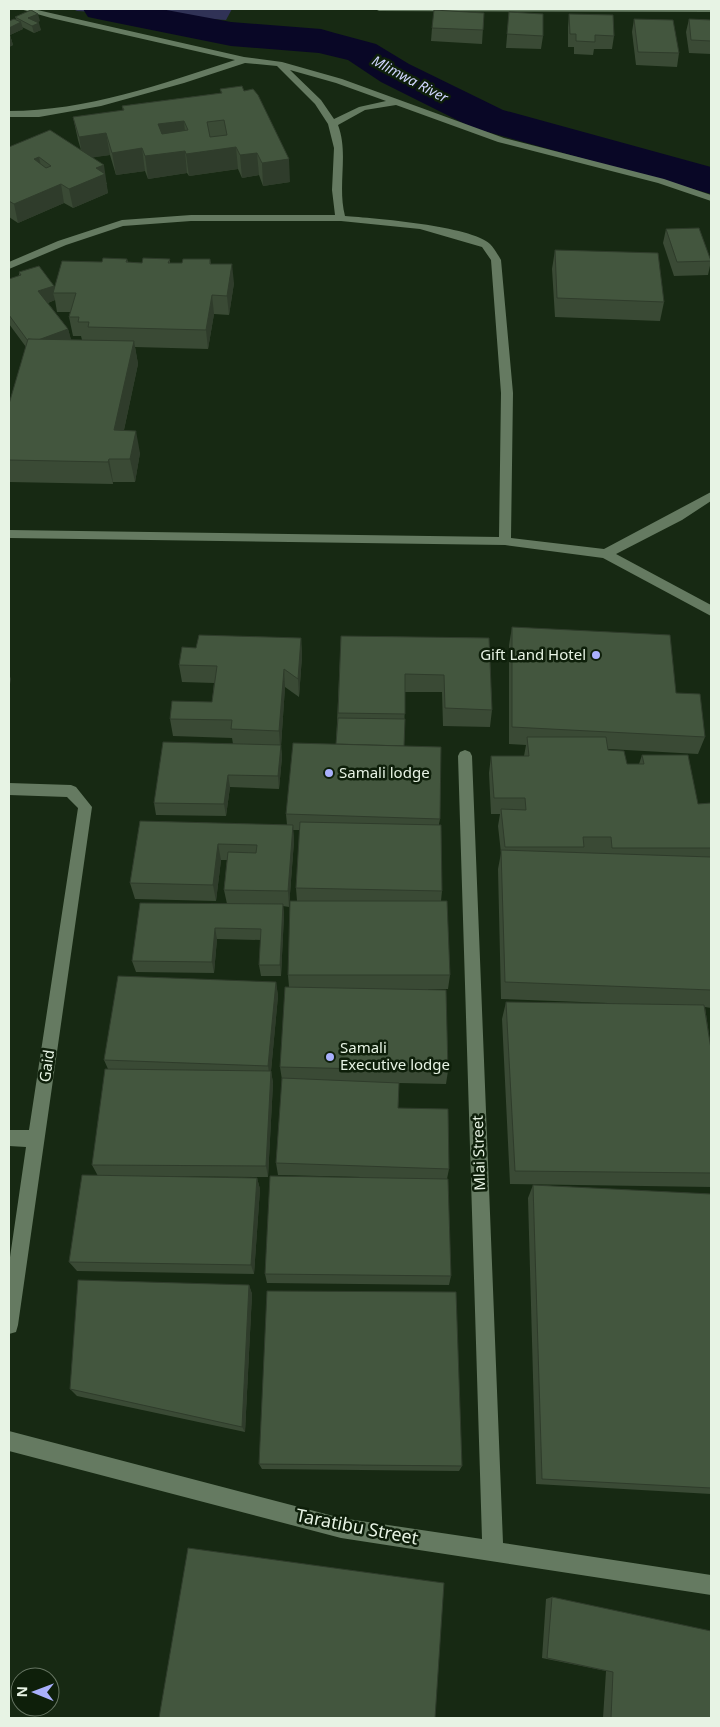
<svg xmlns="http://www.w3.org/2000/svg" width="720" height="1727" font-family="'Noto Sans',sans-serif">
  <rect width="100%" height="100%" fill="#172913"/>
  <polygon fill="#303256" points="73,9 232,9 226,20 77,11"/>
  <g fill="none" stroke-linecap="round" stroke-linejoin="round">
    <polygon fill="#090726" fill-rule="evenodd" points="83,9 161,9 231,22 321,29 335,33 376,44 409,64 503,110 711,167 711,194 473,128 381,82 348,60 319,53 231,46 102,20 88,17"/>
    <g fill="#657a61" fill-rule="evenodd">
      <path d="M20 9H33L244 57 282 62 342 79 504 138 664 179 711 195V201L658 183 498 142 396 105 365 110 338 125C349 154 337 185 345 216 373 218 472 226 490 244 494 248 498 255 501 260L513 393 511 538 604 549 711 492V501L682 520 616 554 711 605V616L603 558 505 545 9 538V530L499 537 501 393 491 260 482 247 420 229 341 221H191L123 226 66 245 9 269V262L58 241 122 220 191 215H335L332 190 334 148 328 124 315 104 277 66 245 63 184 83 101 106 39 117H9V111C86 111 162 84 235 60L51 18ZM290 70 336 83 386 101 359 107 334 119 321 100Z"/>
      <polygon points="375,9 711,9 711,12 379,11"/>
      <polygon points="465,750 470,752 472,756 503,1543 711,1575 711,1595 341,1538 9,1451 9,1431 341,1518 482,1539 458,756 460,752"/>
      <polygon points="9,783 71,785 76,787 92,807 18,1325 16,1332 9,1334 9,1264 26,1147 9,1146 9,1130 29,1130 78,808 67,797 9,795"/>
    </g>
  </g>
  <g fill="#3a4a35" fill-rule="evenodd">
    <polygon points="509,12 543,36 541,49 506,48"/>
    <polygon points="484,13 482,44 431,41 432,28"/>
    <polygon points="569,14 614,36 612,49 594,49 593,55 574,54 574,47 568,47 568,27"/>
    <polygon points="15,17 40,21 37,22 41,30 34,33 22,27 23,29 10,35 13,45 9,47 10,53 9,54 9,21 16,19"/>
    <polygon points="634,19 679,53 677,67 636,65 632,32"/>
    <polygon points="689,19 711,20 711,54 689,53 686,32"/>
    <polygon points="220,89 290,182 263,186 259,175 242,178 238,169 189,176 187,173 148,179 145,171 116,175 110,155 93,157 107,184 106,184 108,193 73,208 64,203 18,223 9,217 9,147 81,150 78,140 73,117 123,111 122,106 221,93"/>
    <polygon points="666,229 711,261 708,275 674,276 663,243"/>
    <polygon points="555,250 664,302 660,321 555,317 552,269"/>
    <path d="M127 259 128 262 142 263 170 259V263H182L210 259 211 264 234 283 229 315 214 314 208 349 135 347 138 364 124 430 140 453 135 482H113V484L9 482V404L26 347 9 324V279L19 276V272L55 287 102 262ZM55 300 57 312H70L69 317 73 336H81L82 340H71L68 329 48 303Z"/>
    <polygon points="512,627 676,693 705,737 698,754 608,749 608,750 627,764 639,764 642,755 698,804 711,806 711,1008 705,1007 711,1049 711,1187 510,1184 502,1019 506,1002 608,1003 501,999 498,869 501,853 498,826 500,814 491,814 489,773 491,756 524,756 526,745 509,744 509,645"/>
    <polygon points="341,636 489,638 492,710 490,727 443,726 442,692 405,692 404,746 440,819 439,824 442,891 441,901 450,975 448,989 428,989 448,1071 446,1084 399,1083 398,1108 449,1169 447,1179 451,1276 449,1285 267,1283 265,1274 360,1177 278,1175 276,1163 282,1080 280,1067 289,987 288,975 297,901 296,888 300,830 293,830 294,841 289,907 283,906 284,915 281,976 261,976 259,965 261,940 217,939 214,973 136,972 132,961 227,904 224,890 227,860 221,860 216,901 135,899 130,883 140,821 287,825 286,814 336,744"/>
    <polygon points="301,638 302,656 299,697 285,687 281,746 282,757 279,789 230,787 226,816 156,815 154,803 233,744 232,738 173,736 170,719 212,702 214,683 182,682 179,665 196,648"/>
    <polygon points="276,982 278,996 271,1071 273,1083 268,1177 135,1176 257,1178 260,1189 254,1274 77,1271 69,1262 98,1176 92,1165 108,1069 104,1060"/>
    <polygon points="533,1185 711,1194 711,1494 536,1484 528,1198"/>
    <polygon points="249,1285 252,1294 245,1432 77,1396 70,1389"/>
    <polygon points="259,1464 462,1466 459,1471 262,1469"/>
    <polygon points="552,1597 711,1718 603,1718 606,1671 542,1658 546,1599"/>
  </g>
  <g fill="#2f3c2b">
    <polygon points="38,14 40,21 30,25 28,18"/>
    <polygon points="21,22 23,29 10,35 13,45 9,47 10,53 9,54 9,28"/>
    <polygon points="39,23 41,30 34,33 32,26"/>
    <polygon points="184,121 186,143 161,147 158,124"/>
    <polygon points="106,133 110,155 83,159 79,137"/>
    <polygon points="236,147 238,169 189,176 186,154"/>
    <polygon points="142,148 145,171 116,175 112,153"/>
    <polygon points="185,151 187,173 148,179 145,156"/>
    <polygon points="257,153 259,175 242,178 240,155"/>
    <polygon points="39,157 43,176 34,159"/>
    <polygon points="289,159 290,182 263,186 262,163"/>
    <polygon points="104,165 108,193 73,208 69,189 96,168"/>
    <polygon points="61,184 64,203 18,223 14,204"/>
    <polygon points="232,264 234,283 229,315 227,296"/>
    <polygon points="54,286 56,293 53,293 55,300 42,305 38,291"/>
    <polygon points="212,295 214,314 208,349 206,330"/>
    <polygon points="68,329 72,343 29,343"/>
    <polygon points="134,341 138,364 119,453 114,430"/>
    <polygon points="136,431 140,453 135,482 130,459"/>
    <polygon points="109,459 113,482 113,484 108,462"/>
    <polygon points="301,638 302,656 299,697 298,679"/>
    <polygon points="284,669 285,687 281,746 282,757 279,789 278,776 280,747 279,731"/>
    <polygon points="9,674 11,679 9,690"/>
    <polygon points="228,775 230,787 226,816 224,804"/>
    <polygon points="293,825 294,841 289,907 288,891"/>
    <polygon points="218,844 221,860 216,901 213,885"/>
    <polygon points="283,904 284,915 281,976 280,965"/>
    <polygon points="215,928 217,939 214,973 212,962"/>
    <polygon points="276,982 278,996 271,1071 273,1083 268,1177 266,1166 270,1079 268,1066"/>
    <polygon points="257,1178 260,1189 254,1274 251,1265"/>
    <polygon points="249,1285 252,1294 245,1432 242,1427"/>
  </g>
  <g fill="#43563e" stroke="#2f3c2b" fill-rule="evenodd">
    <polygon points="31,10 38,14 28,18 39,23 32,26 15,17"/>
    <polygon points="434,10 484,13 483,30 432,28"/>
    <polygon points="509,12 543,14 543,36 507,34"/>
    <polygon points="569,14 613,15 614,36 595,35 595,42 576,41 576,34 570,34"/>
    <polygon points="14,19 21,22 9,28 9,21"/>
    <polygon points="634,19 673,20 679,53 638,52"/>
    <polygon points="689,19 711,20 711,41 691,40"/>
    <path d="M242 86 244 91 253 89 258 95 289 159 262 163 257 153 240 155 236 147 186 154 185 151 145 156 142 148 112 153 106 133 79 137 73 117 124 110 122 106 222 93 220 89ZM224 120 227 135 210 137 207 122ZM184 121 188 130 162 134 158 124Z"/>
    <path d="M50 130 104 165 96 168 105 174 69 189 61 184 14 204 9 201V147ZM39 157 51 166 46 168 34 159Z"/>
    <polygon points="699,228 711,261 677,262 666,229"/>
    <polygon points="555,250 658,253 664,302 557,298"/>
    <polygon points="103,258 127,259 126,262 142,263 143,258 170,259 168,263 182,263 183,259 210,259 210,264 232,264 227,296 212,295 206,330 88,327 89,322 78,322 79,317 69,317 76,293 53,293 62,261 102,262"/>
    <polygon points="39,266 54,286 38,291 68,329 38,340 28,339 28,341 9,315 9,279 21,275 19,272"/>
    <polygon points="28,339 134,341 114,430 136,431 130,459 109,459 108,462 9,460 9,404"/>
    <polygon points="512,627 670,635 676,693 700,694 705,737 512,727"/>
    <polygon points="199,635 301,638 298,679 284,669 279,731 231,729 232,720 170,719 172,701 212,702 217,666 179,665 182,647 196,648"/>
    <polygon points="341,636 489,638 492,710 445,708 444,675 405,674 405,714 338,713"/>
    <polygon points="338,718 405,719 404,746 336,744"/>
    <polygon points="527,737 606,737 608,750 624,751 627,764 644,764 642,755 688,755 698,804 711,803 711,848 612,848 611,837 583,837 584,847 505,847 501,809 526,810 525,798 494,798 491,756 529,756"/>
    <polygon points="163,742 281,745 278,776 228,775 224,804 154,803"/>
    <polygon points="293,743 441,747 440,819 286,814"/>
    <polygon points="140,821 293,825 288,891 224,890 228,852 256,853 257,845 218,844 213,885 130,883"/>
    <polygon points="300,822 441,825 442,891 296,888"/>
    <polygon points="501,850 711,857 711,990 505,982"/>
    <polygon points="290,901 447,901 450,975 288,975"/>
    <polygon points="140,903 283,904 280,965 259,965 261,929 215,928 212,962 132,961"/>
    <polygon points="118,976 276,982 268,1066 104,1060"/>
    <polygon points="285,987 446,990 448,1071 280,1067"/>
    <polygon points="506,1002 704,1005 711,1049 711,1173 515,1171"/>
    <polygon points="105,1069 271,1071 266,1166 92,1165"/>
    <polygon points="282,1078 399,1083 398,1108 448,1109 449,1169 276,1163"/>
    <polygon points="82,1175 257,1178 251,1265 69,1262"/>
    <polygon points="270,1176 448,1179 451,1276 265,1274"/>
    <polygon points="533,1185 711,1194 711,1488 542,1479"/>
    <polygon points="78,1280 249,1285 242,1427 70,1389"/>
    <polygon points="267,1291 456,1292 462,1466 259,1464"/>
    <polygon points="188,1548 444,1583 435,1718 159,1718"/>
    <polygon points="552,1597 711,1631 711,1718 611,1718 613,1672 547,1658"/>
  </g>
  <g fill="#a9b0fc" stroke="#0e1f0a" stroke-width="2">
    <circle cx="596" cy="655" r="5"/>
    <circle cx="329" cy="773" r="5"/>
    <circle cx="330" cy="1057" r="5"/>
  </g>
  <g text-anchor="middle" stroke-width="5" stroke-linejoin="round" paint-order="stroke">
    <g font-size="14" font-style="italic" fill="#d0d5fe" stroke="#0e1f0a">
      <text transform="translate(410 79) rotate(28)" y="5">Mlimwa River</text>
    </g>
    <g font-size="15" fill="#e7f3e4" stroke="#0e1f0a" text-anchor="start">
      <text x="586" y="660" text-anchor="end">Gift Land Hotel</text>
      <text x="339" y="778">Samali lodge</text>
      <text x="340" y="1053">Samali<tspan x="340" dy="17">Executive lodge</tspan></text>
    </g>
    <g font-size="15" fill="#e7f3e4" stroke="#0e1f0a">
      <text transform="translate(47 1066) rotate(-82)" y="5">Gaid</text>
      <text transform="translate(479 1153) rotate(-92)" y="5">Mlai Street</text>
    </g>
    <g font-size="18" fill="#e7f3e4" stroke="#0e1f0a">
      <text transform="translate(357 1527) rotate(11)" y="6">Taratibu Street</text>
    </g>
  </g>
  <rect width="720" height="1727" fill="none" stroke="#e7f3e4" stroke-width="20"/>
  <g transform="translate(35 1692) rotate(271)"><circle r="24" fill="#0e1f0a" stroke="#657461"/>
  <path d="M0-4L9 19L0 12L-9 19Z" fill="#a9b0fc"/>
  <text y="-8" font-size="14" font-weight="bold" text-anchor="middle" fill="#e7f3e4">N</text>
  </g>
</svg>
